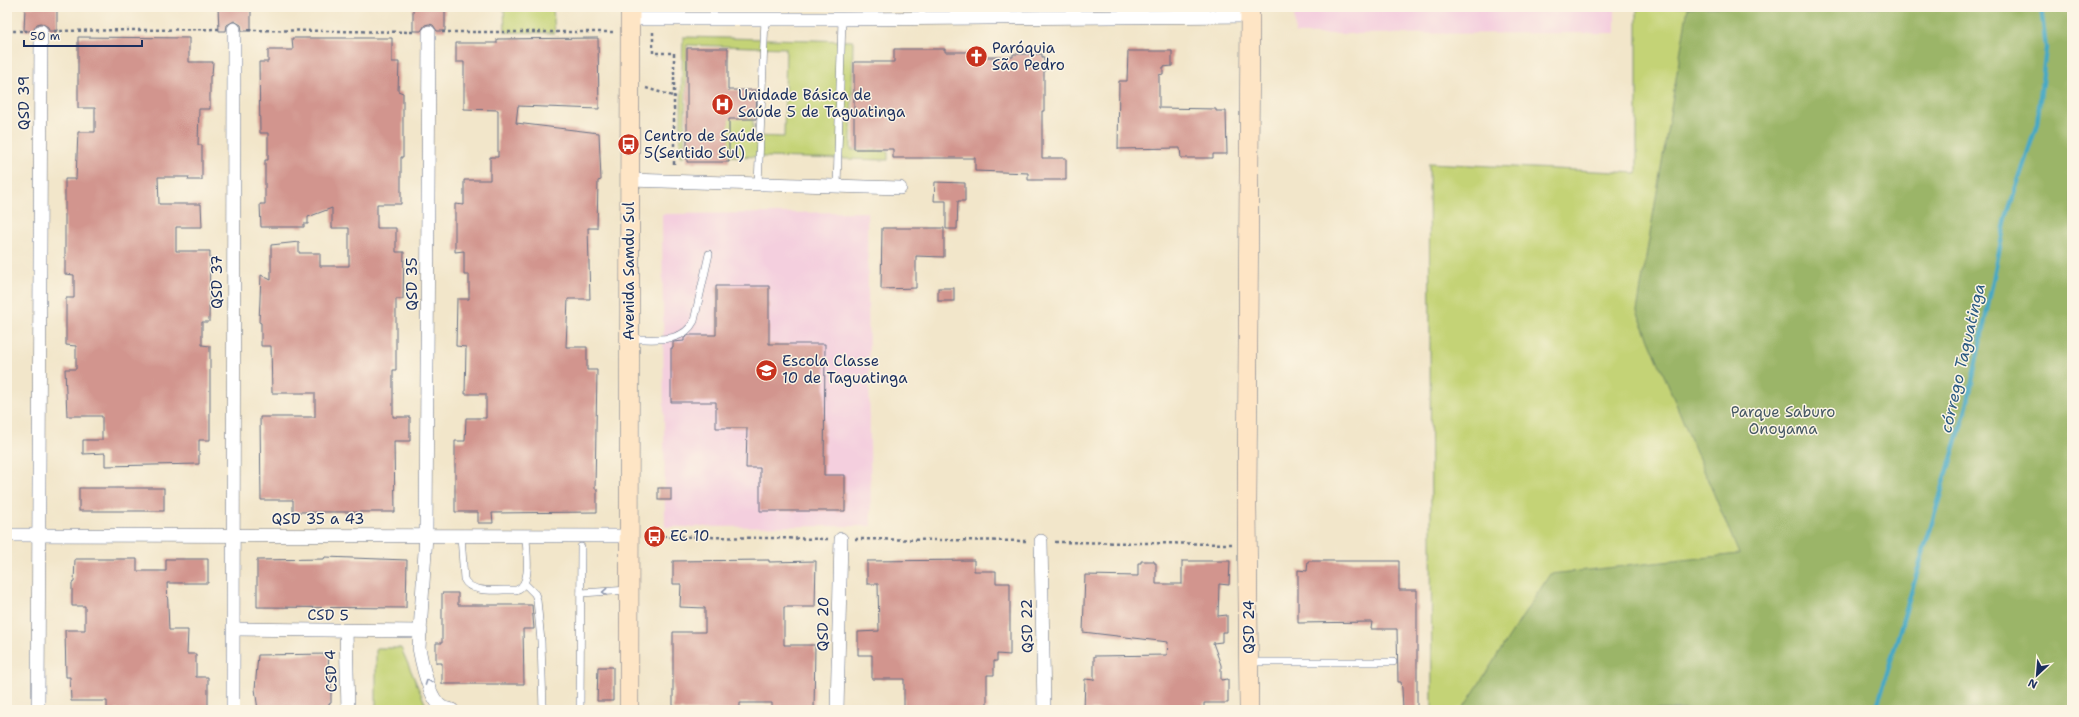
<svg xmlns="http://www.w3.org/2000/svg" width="2079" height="717" font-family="'Shantell Sans',sans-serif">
  <rect width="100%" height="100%" fill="#fcf5e5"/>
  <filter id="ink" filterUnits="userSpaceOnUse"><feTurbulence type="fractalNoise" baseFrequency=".025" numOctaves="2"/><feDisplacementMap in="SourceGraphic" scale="8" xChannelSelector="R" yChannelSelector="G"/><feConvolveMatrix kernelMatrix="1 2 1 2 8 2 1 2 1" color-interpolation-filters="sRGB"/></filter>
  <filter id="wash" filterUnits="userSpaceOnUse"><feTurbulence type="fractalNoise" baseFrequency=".012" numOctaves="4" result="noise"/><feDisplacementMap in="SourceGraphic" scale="16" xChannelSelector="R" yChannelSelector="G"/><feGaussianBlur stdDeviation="0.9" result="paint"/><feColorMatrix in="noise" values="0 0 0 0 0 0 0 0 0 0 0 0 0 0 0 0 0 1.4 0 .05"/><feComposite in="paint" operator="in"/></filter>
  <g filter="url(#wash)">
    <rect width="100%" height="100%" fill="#f2e6ca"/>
    <g fill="#f4cfde">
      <polygon points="1294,7 1615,7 1615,33 1295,34"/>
      <polygon points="867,212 871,526 665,527 662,214"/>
    </g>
    <g fill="#c4d376" stroke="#70816a">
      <polygon points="504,7 553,7 555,33 505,32"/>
      <polygon points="1637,7 2072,7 2072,710 1432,710 1429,163 1637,173"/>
      <polygon points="683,37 853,41 851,150 888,151 888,160 724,156 725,114 753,115 753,136 784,137 786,48 687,45 684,156 680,156"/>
      <polygon points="376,648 401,648 425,703 431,710 376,710"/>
    </g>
    <polygon fill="#9bb567" stroke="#5b7262" points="1688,7 2072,7 2072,710 1462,710 1550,574 1739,554 1637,311"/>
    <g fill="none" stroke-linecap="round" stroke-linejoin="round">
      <polyline stroke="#46a9c5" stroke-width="4.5" points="1876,710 1967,406 2006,218 2037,124 2046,48 2041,7"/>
    </g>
    <g id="blocks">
      <g fill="#d2958e">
        <polygon points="25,7 57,7 57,31 49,31 48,27 41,23 37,24 33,31 24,31"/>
        <polygon points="218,7 251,7 251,31 242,31 241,25 234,21 227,25 226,31 219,31"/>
        <polygon points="413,7 445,7 445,31 437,31 433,25 429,24 425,25 421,31 413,31"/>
        <polygon points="78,37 189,38 189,62 213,62 212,75 210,76 210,109 199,109 198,145 202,145 202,180 188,180 189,177 158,177 159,204 201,204 202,227 176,227 176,251 210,251 209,322 202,322 202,345 210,346 210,440 199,440 199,464 105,466 105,453 83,454 83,440 102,440 102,416 67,416 65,369 76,369 76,346 66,345 66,298 74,298 74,275 65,274 65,179 76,179 78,132 95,132 95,108 78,108"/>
        <polygon points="292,38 392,38 392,62 399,62 398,91 403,93 403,157 401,157 401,204 377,204 377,228 396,228 396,252 404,252 403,299 396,299 396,370 393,370 393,417 410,417 410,441 394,441 395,512 293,512 293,500 261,500 260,417 315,417 315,393 272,393 271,346 261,346 261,323 259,322 261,275 271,280 271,245 299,242 299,253 320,253 320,266 349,266 349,228 332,228 332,208 308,217 308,224 304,224 304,227 261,227 260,204 265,204 265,160 268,160 268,133 260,133 259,62 268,62 268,50 293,50"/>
        <polygon points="598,38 599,109 518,106 516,123 599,133 601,180 598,181 597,228 588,228 590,299 568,299 566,347 587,347 587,370 597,370 595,489 597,489 597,512 492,513 493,523 478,523 478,512 455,512 455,441 465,441 466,418 486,418 486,394 465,394 466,347 456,346 457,299 469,299 469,275 464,275 464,251 455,252 455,204 464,205 464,180 490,180 490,157 498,157 498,110 464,109 464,62 456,62 456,43 497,43 497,39"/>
        <polygon points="687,48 728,48 728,90 757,90 756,119 729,119 729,162 687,162"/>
        <polygon points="894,49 945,49 945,52 976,52 976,57 1013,57 1013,54 1042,54 1042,57 1044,57 1044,111 1042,111 1042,158 1066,158 1066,180 1028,180 1028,173 975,171 975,158 893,158 893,149 854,149 854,62 894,62"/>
        <polygon points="1128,51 1172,51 1172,66 1163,67 1163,74 1159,75 1159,108 1216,109 1216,111 1226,111 1227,154 1213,154 1213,158 1181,158 1180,148 1118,149 1119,81 1127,81"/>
        <polygon points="935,182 965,183 965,201 958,201 957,229 946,229 946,201 934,201"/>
        <polygon points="882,228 944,228 944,257 916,256 916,288 881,289"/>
        <polygon points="716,286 769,286 769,344 825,344 824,475 845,475 845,511 760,511 760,468 746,468 747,428 716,428 716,402 671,402 671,348 673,348 673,342 684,341 684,338 689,335 716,335"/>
        <rect x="938" y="288" width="16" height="13"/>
        <rect x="79" y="488" width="85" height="23"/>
        <rect x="658" y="488" width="13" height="12"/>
        <polygon points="325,557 407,560 406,608 257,607 257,560 324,559"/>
        <polygon points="75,559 137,559 137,571 166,571 166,559 208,559 208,583 167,583 169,630 188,630 187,654 196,654 196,677 208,677 208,710 107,710 107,701 71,701 70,677 66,677 65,630 85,630 85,606 72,606 72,583 74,582"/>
        <polygon points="769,560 769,562 816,561 815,607 784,607 784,645 815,645 814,710 772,710 772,703 740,703 740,710 673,710 673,632 705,632 705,608 680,607 681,584 673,584 673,561"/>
        <polygon points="974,560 974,571 996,571 996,583 1010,583 1010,655 997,654 997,661 994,661 994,675 987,675 987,710 904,710 904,679 872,679 872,655 858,655 858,632 879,631 878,584 867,584 867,561"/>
        <polygon points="1141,561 1154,561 1154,563 1156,563 1156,584 1182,584 1182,561 1230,561 1229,585 1219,584 1218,616 1227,615 1227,632 1222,632 1222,642 1213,643 1221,665 1221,680 1228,679 1228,703 1204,703 1204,710 1084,710 1085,679 1094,680 1094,656 1167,655 1168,642 1083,632 1085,575 1138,576 1138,563 1141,563"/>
        <polygon points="1308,561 1399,561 1399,590 1417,590 1417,710 1403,710 1402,689 1401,682 1398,682 1397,629 1371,629 1372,622 1298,623 1298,570 1307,571"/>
        <polygon points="442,593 458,593 458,605 532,605 534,629 523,629 524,684 442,684 442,663 436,663 436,643 442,643"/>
        <polygon points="329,654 328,671 331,672 331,703 329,704 329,710 258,710 255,689 258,655"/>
        <polygon points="598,667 613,667 613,701 597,701"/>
      </g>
    </g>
  </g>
  <g filter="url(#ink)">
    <use href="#blocks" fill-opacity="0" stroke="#666f84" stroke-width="1"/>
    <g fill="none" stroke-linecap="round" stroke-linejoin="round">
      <defs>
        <g id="lane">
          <polyline points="758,184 765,19"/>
          <polyline points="837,186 842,19"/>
          <path d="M629 339C653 338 682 345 694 321L709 254"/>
          <path d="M461 536 464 579C471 595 501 589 516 590 533 585 526 551 526 536"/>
          <polyline points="525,584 535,594 537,600 541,641 543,710"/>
          <polyline points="581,593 629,590"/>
          <polyline points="1249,662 1393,662"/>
          <polyline points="580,710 581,547"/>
        </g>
        <g id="street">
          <polyline points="630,19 842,19 1250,16"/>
          <path d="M429 32 426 535 419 648C422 664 429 699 442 707 445 709 449 709 452 710"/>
          <polyline points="629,180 900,188"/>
          <polyline points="7,535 629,536"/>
          <polyline points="1041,541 1044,710"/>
          <polyline points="234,629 421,631"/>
          <polyline points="346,631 348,710"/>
          <polyline points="38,710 41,31"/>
          <polyline points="233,710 234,29"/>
          <polyline points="837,710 841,539"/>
        </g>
        <g id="secondary">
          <polyline points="629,710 630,7"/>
          <polyline points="1249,710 1247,506 1250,7"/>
        </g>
      </defs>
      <use href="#lane" stroke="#666f84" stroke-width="8"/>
      <use href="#street" stroke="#666f84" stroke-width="14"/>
      <use href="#secondary" stroke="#666f84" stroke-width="20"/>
      <g stroke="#666f84" stroke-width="2.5" stroke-dasharray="3 3" stroke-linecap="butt">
        <polyline points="248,30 415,32"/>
        <polyline points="7,31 27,31"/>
        <polyline points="54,31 221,29"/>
        <polyline points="442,32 613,32"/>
        <polyline points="653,32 653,53 674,53 674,166"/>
        <polyline points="646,88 676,97"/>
        <polyline points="645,536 828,539"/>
        <polyline points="855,539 1028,541"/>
        <polyline points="1055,542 1232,544"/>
      </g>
      <use href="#lane" stroke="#fff" stroke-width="7"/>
      <use href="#street" stroke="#fff" stroke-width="13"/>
      <use href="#secondary" stroke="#fee5c5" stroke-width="19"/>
    </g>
    <defs><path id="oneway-chevron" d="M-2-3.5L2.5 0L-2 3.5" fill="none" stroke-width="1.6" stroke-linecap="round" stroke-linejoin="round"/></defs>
    <g stroke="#8d97ae">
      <use href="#oneway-chevron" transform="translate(605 592) rotate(176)"/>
      <use href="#oneway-chevron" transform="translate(428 682) rotate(-110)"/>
    </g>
  </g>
  <defs>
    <symbol id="church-disc" viewBox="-11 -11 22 22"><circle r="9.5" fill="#c8321e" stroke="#fcf5e5"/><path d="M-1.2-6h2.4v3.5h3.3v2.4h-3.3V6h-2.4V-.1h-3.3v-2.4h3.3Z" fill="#fff"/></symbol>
    <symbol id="hospital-disc" viewBox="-11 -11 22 22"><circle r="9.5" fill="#c8321e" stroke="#fcf5e5"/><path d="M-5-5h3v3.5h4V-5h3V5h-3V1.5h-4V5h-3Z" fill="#fff"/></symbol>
    <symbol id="bus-disc" viewBox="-11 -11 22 22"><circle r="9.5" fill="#c8321e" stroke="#fcf5e5"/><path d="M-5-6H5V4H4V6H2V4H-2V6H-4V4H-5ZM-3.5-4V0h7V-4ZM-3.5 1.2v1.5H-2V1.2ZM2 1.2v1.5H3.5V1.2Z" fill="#fff"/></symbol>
    <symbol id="school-disc" viewBox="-11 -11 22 22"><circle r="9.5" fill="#c8321e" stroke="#fcf5e5"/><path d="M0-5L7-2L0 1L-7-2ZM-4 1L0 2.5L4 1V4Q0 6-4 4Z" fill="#fff"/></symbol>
  </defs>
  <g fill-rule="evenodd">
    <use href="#church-disc" x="964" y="44" width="25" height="25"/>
    <use href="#hospital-disc" x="710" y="92" width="25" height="25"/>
    <use href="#bus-disc" x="616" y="132" width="25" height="25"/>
    <use href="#school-disc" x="754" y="358" width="25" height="25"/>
    <use href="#bus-disc" x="642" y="524" width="25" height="25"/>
  </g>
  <g text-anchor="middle" stroke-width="3" stroke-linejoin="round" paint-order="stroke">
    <g font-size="15" fill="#1b2f5e" stroke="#fcf5e5" text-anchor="start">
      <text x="992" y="53">Paróquia<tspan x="992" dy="17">São Pedro</tspan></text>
      <text x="738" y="100">Unidade Básica de<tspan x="738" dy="17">Saúde 5 de Taguatinga</tspan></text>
      <text x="644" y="141">Centro de Saúde<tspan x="644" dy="17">5(Sentido Sul)</tspan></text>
      <text x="782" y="366">Escola Classe<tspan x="782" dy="17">10 de Taguatinga</tspan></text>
      <text x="670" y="541">EC 10</text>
    </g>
    <g font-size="15" fill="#1b2f5e" stroke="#fcf5e5">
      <text transform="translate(24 103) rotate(-90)" y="5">QSD 39</text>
      <text transform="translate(629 271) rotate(-90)" y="5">Avenida Samdu Sul</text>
      <text transform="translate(217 282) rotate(-90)" y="5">QSD 37</text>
      <text transform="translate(412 284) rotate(-90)" y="5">QSD 35</text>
      <text x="318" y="524">QSD 35 a 43</text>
      <text transform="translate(328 615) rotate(1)" y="5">CSD 5</text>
      <text transform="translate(823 624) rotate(-89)" y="5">QSD 20</text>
      <text transform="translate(1027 626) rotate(-91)" y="5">QSD 22</text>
      <text transform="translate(1249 627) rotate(-90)" y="5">QSD 24</text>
      <text transform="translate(331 671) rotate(-92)" y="5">CSD 4</text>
    </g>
    <g font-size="15" fill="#455864" stroke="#fcf5e5">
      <text x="1783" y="417">Parque Saburo<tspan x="1783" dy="17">Onoyama</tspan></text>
    </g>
    <g font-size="16" font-style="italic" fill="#2a5a82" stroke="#fcf5e5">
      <text transform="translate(1962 358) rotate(-77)" y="6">córrego Taguatinga</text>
    </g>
  </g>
  <rect width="2079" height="717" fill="none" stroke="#fcf5e5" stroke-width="24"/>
  <g transform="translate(2037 675) rotate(206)" stroke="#fcf5e5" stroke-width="3" paint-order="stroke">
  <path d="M0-3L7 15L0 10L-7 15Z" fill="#1b2f5e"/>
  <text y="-6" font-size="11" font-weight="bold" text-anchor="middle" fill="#1b2f5e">N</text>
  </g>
  <path d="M24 40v6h118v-6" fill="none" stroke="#1b2f5e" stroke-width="2"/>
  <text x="30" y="40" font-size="12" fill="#1b2f5e" stroke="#fcf5e5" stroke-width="3" paint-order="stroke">50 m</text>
</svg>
